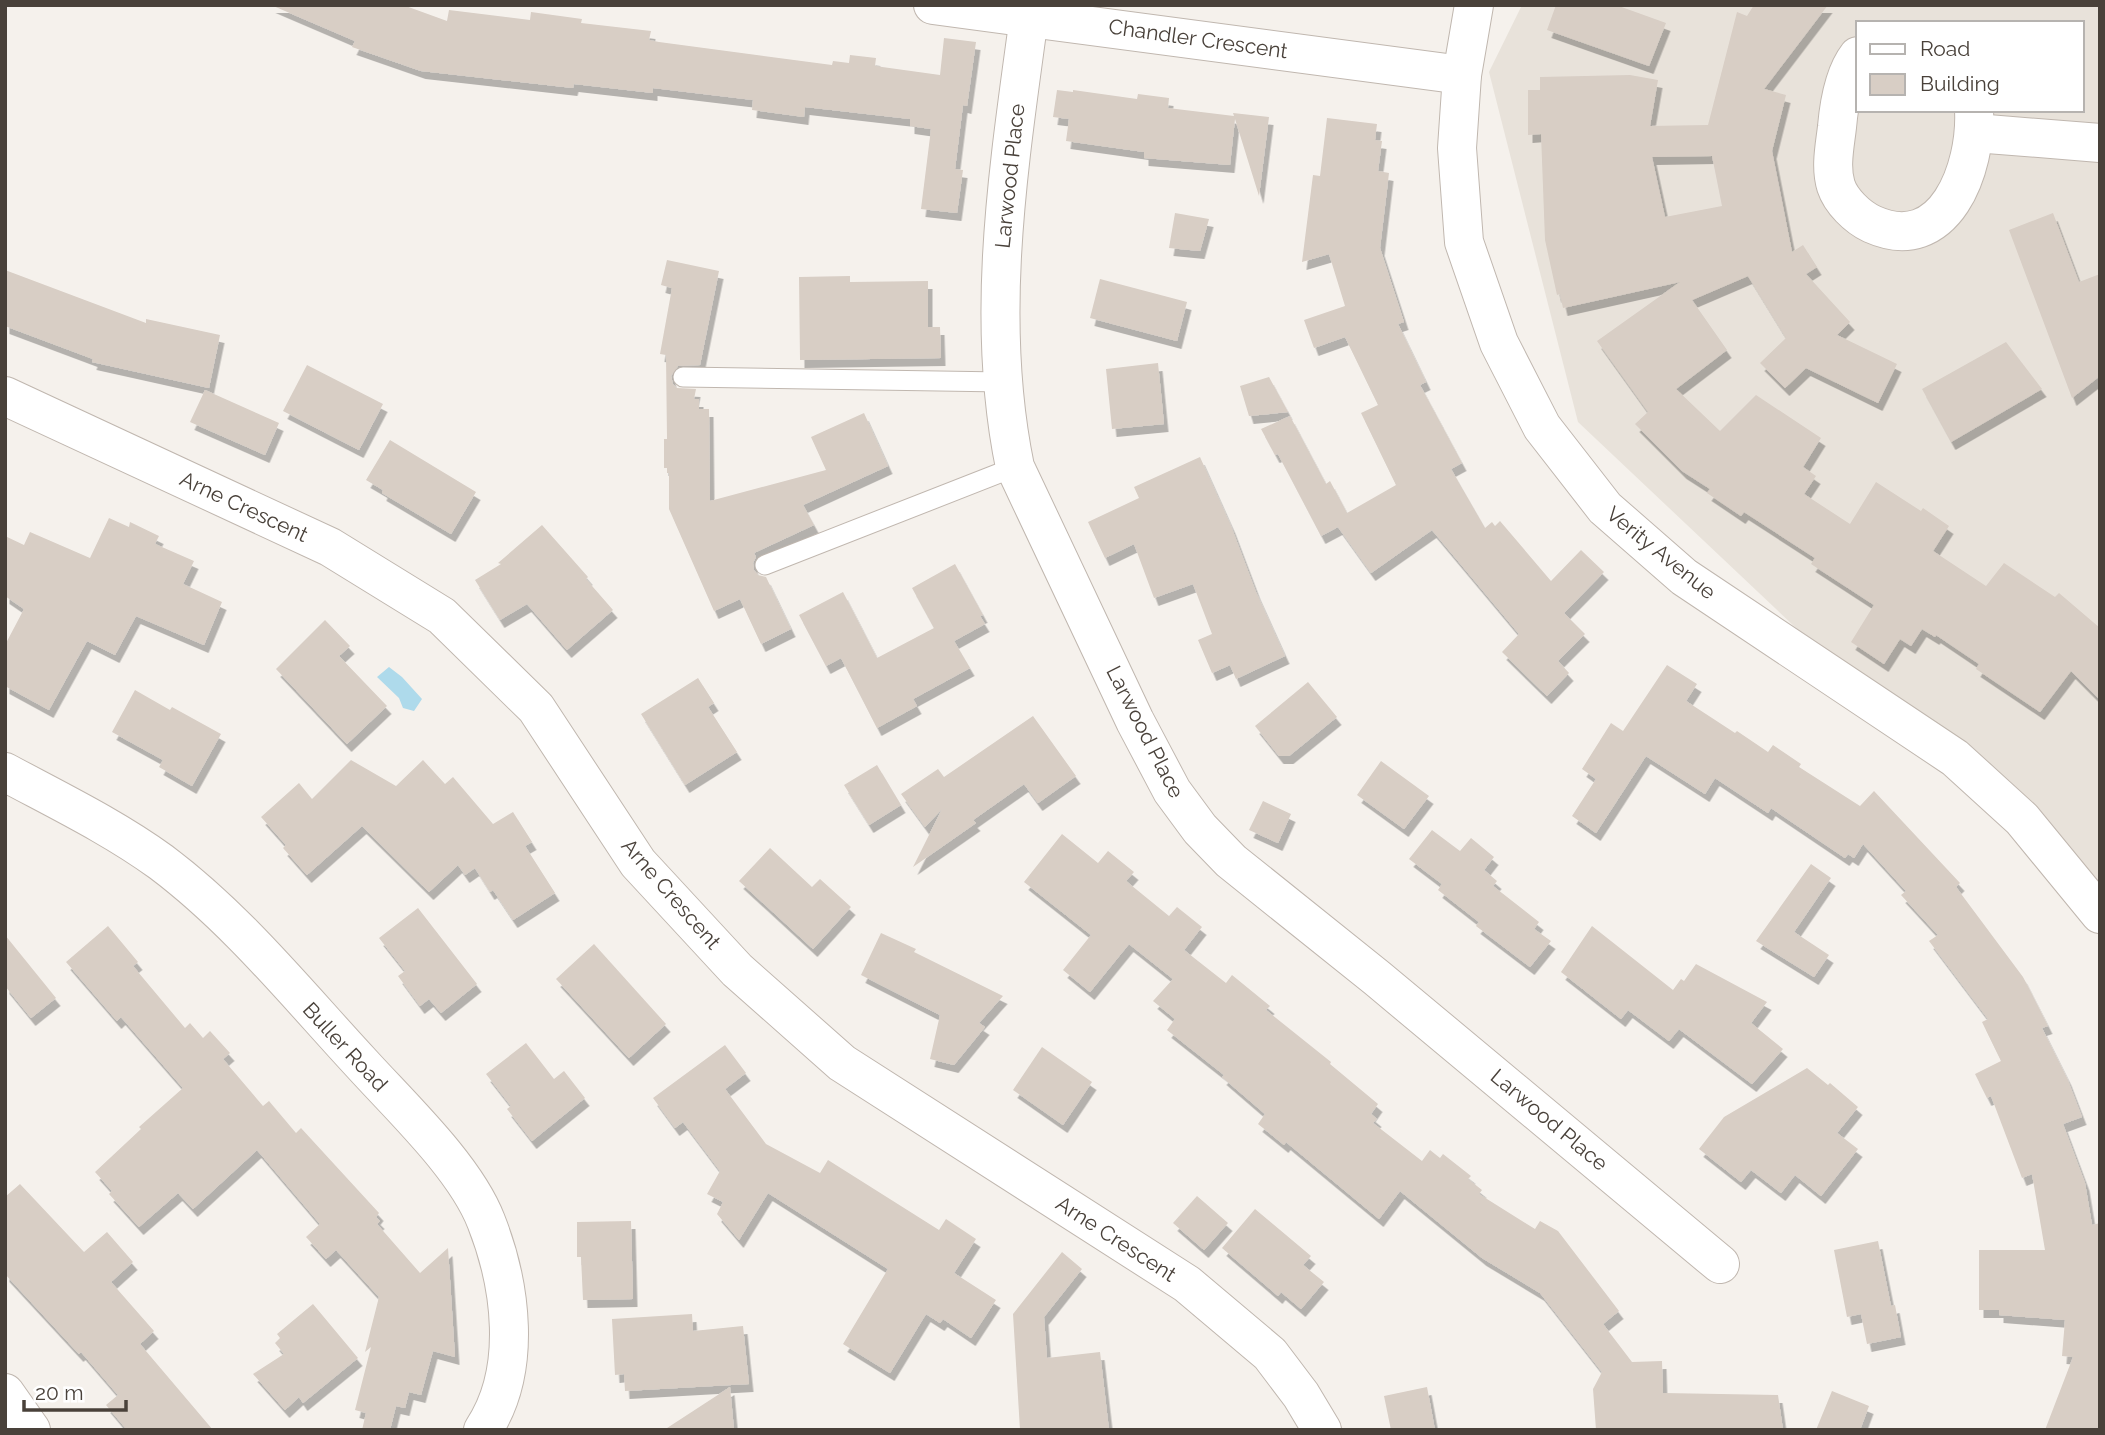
<svg xmlns="http://www.w3.org/2000/svg" width="2105" height="1435" font-family="Raleway,sans-serif">
  <defs>
    <filter id="shadow"><feDropShadow dx="4.5" dy="8" stdDeviation="0" flood-color="#0004"/></filter>
  </defs>
  <rect width="100%" height="100%" fill="#f5f1ec"/>
  <path fill="#e8e2da" fill-rule="evenodd" d="M1522 5H2100V915L1578 422 1489 72ZM1858 23H2082V110H1858Z"/>
  <polygon fill="#aedaeb" points="389,667 402,677 422,699 414,711 403,708 399,698 377,677"/>
  <g fill="#d8cec5" fill-rule="evenodd" filter="url(#shadow)">
    <polygon points="271,5 403,5 447,21 449,10 530,20 531,12 582,19 581,23 651,31 649,40 659,42 832,65 833,61 849,63 850,55 876,58 875,66 940,75 944,38 976,42 967,106 963,105 955,169 963,170 957,213 921,209 931,129 910,126 910,119 805,107 804,117 752,110 753,100 653,88 653,93 574,84 573,88 421,71 352,47 355,41"/>
    <polygon points="1556,5 1616,5 1666,23 1649,66 1547,30"/>
    <path d="M1754 5H1828L1764 89 1786 95 1772 151 1792 252 1803 245 1817 267 1806 274 1850 322 1837 335 1897 364 1878 403 1806 368 1785 388 1760 363 1786 338 1748 276 1692 300 1727 350 1676 389 1720 431 1756 395 1821 438 1803 467 1816 476 1804 494 1850 524 1876 482 1921 511 1923 508 1949 526 1933 551 1986 586 2004 563 2055 597 2059 593 2100 628V700L2071 671 2040 712 1976 669 1979 664 1936 635 1935 637 1922 629 1911 646 1900 639 1884 664 1851 642 1874 605 1811 564 1815 558 1744 512 1741 516 1707 493 1710 489 1682 471 1635 424 1648 412 1597 341 1680 282 1563 308 1560 294 1557 295 1545 240 1541 134 1528 135V90H1540V77L1630 75 1658 80 1650 126 1708 125 1737 12 1747 16ZM1712 156 1722 206 1665 217 1652 157Z"/>
    <polygon points="1057,90 1073,92 1073,90 1137,99 1138,94 1169,98 1168,108 1234,116 1233,113 1269,117 1259,196 1235,119 1230,165 1144,158 1144,152 1066,141 1069,119 1053,117"/>
    <polygon points="1327,118 1377,124 1375,140 1382,141 1378,171 1389,173 1380,248 1404,322 1398,324 1426,382 1420,385 1462,463 1451,469 1485,528 1492,522 1495,526 1500,521 1551,581 1581,550 1604,572 1564,613 1585,634 1558,661 1569,673 1547,696 1502,652 1519,634 1432,530 1371,573 1338,527 1321,536 1278,454 1275,455 1261,429 1290,416 1326,484 1330,481 1347,513 1396,485 1361,413 1378,405 1345,337 1314,348 1304,320 1345,306 1329,254 1302,262 1313,175 1320,176"/>
    <polygon points="1175,213 1209,219 1200,251 1169,248"/>
    <polygon points="2053,213 2079,282 2100,274 2100,376 2072,398 2009,230"/>
    <polygon points="667,260 719,271 700,365 678,366 671,376 673,384 677,388 696,389 694,399 699,399 699,409 709,409 710,501 826,470 811,437 864,413 888,466 803,505 814,525 754,553 756,557 753,563 754,570 758,575 766,577 791,629 761,644 740,599 714,611 669,509 669,473 667,473 667,468 664,468 664,439 667,439 666,355 660,354 672,288 661,285"/>
    <polygon points="5,270 146,323 146,319 220,335 209,388 92,362 93,359 5,326"/>
    <polygon points="850,276 850,282 928,281 928,327 940,327 941,358 800,360 799,277"/>
    <polygon points="1100,279 1187,302 1177,341 1090,318"/>
    <polygon points="2006,342 2042,389 1951,442 1922,389"/>
    <polygon points="1158,363 1164,424 1112,429 1106,369"/>
    <polygon points="307,365 383,404 359,450 283,411"/>
    <polygon points="1269,377 1288,412 1249,416 1240,386"/>
    <polygon points="205,390 279,423 265,455 190,422"/>
    <polygon points="390,440 476,492 451,534 382,493 383,490 366,480"/>
    <polygon points="1200,457 1231,526 1256,592 1285,656 1236,679 1230,665 1212,673 1198,640 1212,634 1193,584 1154,598 1134,544 1105,558 1088,522 1139,498 1134,487"/>
    <polygon points="109,518 129,527 130,522 159,536 155,544 194,561 183,584 222,602 204,645 136,616 115,655 87,641 49,710 5,686 5,645 24,609 5,596 5,536 24,545 30,532 90,558"/>
    <polygon points="542,525 588,577 586,579 613,610 567,650 527,604 500,620 475,580 501,564 498,563"/>
    <polygon points="955,564 983,615 980,616 985,624 954,641 970,668 913,699 917,706 877,728 841,658 826,666 799,615 843,592 877,658 934,628 912,588"/>
    <polygon points="325,620 350,646 339,656 387,706 347,744 276,669"/>
    <polygon points="1667,665 1697,684 1686,701 1735,733 1737,731 1768,752 1773,745 1801,764 1799,767 1860,806 1874,791 1960,883 1956,887 2023,977 2048,1026 2042,1028 2067,1078 2082,1117 2063,1124 2085,1183 2092,1225 2100,1223 2100,1430 2045,1430 2073,1357 2062,1356 2065,1320 1999,1315 1999,1310 1979,1310 1979,1250 2045,1250 2032,1174 2022,1178 1991,1096 1987,1098 1975,1074 2001,1061 1982,1022 1988,1019 1929,941 1938,935 1901,895 1906,891 1863,844 1854,858 1848,854 1845,858 1771,808 1768,813 1715,778 1705,794 1646,756 1596,833 1572,816 1596,779 1582,769 1611,723 1623,731"/>
    <polygon points="698,678 714,703 708,707 737,752 685,785 641,714"/>
    <polygon points="1308,682 1337,717 1289,756 1279,756 1255,726"/>
    <polygon points="135,690 170,710 172,707 221,734 192,786 159,767 163,760 112,732"/>
    <polygon points="1033,716 1076,776 1038,803 1024,784 973,820 976,823 913,867 942,809 925,827 901,794 938,769 944,777"/>
    <polygon points="351,760 396,786 423,760 445,784 453,777 493,824 513,812 532,842 525,846 555,893 513,920 493,890 490,892 475,868 465,875 458,865 429,892 362,826 307,875 283,848 286,845 261,817 299,783 312,799"/>
    <polygon points="1381,761 1429,796 1404,829 1357,795"/>
    <polygon points="877,765 901,805 869,825 844,785"/>
    <polygon points="1263,801 1291,814 1278,843 1249,830"/>
    <polygon points="1432,830 1460,851 1471,838 1494,857 1484,870 1497,881 1493,886 1539,922 1534,929 1551,941 1530,967 1476,926 1479,922 1438,890 1442,884 1409,859"/>
    <polygon points="1062,834 1098,863 1108,851 1134,872 1126,881 1169,916 1177,907 1202,927 1184,950 1226,983 1232,975 1270,1006 1266,1010 1331,1062 1330,1064 1378,1104 1371,1114 1377,1119 1373,1123 1422,1161 1430,1150 1440,1158 1443,1154 1471,1176 1468,1179 1482,1190 1479,1194 1535,1229 1540,1221 1558,1231 1619,1311 1603,1324 1632,1362 1662,1361 1663,1393 1778,1395 1783,1430 1596,1430 1593,1389 1602,1372 1540,1293 1482,1258 1400,1191 1379,1219 1286,1142 1284,1145 1258,1124 1265,1114 1222,1077 1224,1075 1167,1030 1175,1019 1153,1001 1173,979 1129,944 1090,992 1063,970 1091,935 1024,882"/>
    <polygon points="770,848 812,887 820,879 851,907 813,949 739,881"/>
    <polygon points="1811,864 1831,878 1794,932 1829,955 1814,977 1756,941"/>
    <polygon points="418,908 477,984 441,1013 429,999 420,1006 398,976 405,971 379,938"/>
    <polygon points="108,926 138,962 133,966 185,1028 190,1023 203,1038 210,1031 230,1053 223,1059 263,1106 269,1101 296,1133 301,1128 379,1213 376,1217 380,1221 377,1224 420,1273 448,1248 455,1357 433,1351 421,1395 409,1392 405,1408 396,1406 390,1430 362,1430 366,1413 355,1410 371,1347 365,1352 379,1297 336,1250 326,1259 306,1237 320,1224 257,1150 193,1209 178,1193 139,1227 109,1194 112,1191 95,1172 141,1129 139,1127 183,1088 121,1017 117,1021 66,962"/>
    <polygon points="1592,926 1673,990 1681,979 1684,981 1696,964 1767,1002 1751,1023 1783,1049 1752,1084 1679,1029 1669,1041 1628,1010 1621,1019 1561,972"/>
    <polygon points="881,933 916,949 914,952 1003,996 979,1023 985,1027 954,1065 930,1059 940,1015 861,975"/>
    <polygon points="5,935 56,998 31,1018 5,986"/>
    <polygon points="594,944 666,1024 629,1058 556,979"/>
    <polygon points="526,1043 554,1079 564,1071 585,1098 532,1141 507,1109 511,1106 486,1074"/>
    <polygon points="725,1045 746,1073 725,1089 766,1144 820,1173 828,1160 939,1230 946,1219 976,1239 954,1273 996,1300 971,1338 943,1319 940,1323 926,1314 890,1373 843,1344 888,1269 768,1193 739,1240 717,1214 723,1202 707,1194 720,1171 683,1122 675,1128 653,1098"/>
    <polygon points="1042,1047 1092,1082 1063,1125 1013,1090"/>
    <polygon points="1807,1068 1828,1085 1830,1083 1858,1107 1837,1133 1858,1149 1821,1196 1795,1175 1781,1193 1751,1170 1741,1182 1699,1149 1724,1117"/>
    <polygon points="20,1184 84,1252 107,1232 133,1262 111,1282 154,1331 140,1344 213,1430 127,1430 106,1405 118,1395 81,1352 79,1354 5,1274 5,1197"/>
    <polygon points="1197,1196 1228,1223 1204,1250 1173,1223"/>
    <polygon points="1255,1209 1311,1256 1303,1265 1324,1282 1301,1309 1281,1292 1278,1296 1222,1248"/>
    <polygon points="631,1221 633,1299 583,1300 581,1257 577,1257 577,1222"/>
    <polygon points="1878,1241 1891,1306 1895,1305 1901,1337 1867,1344 1861,1314 1847,1317 1834,1250"/>
    <polygon points="1062,1252 1082,1269 1044,1317 1047,1358 1100,1352 1109,1430 1020,1430 1013,1314"/>
    <polygon points="313,1304 358,1358 303,1403 299,1397 285,1410 253,1374 284,1354 275,1343 280,1338 277,1334"/>
    <polygon points="692,1314 693,1331 743,1326 749,1384 625,1391 624,1374 615,1375 612,1319"/>
    <polygon points="730,1387 734,1430 664,1430"/>
    <polygon points="1427,1387 1435,1430 1391,1430 1384,1396"/>
    <polygon points="1832,1391 1869,1406 1860,1430 1816,1430"/>
  </g>
  <g fill="none" stroke-linecap="round" stroke-linejoin="round">
    <defs>
      <g id="lane">
        <polyline points="683,377 1003,382"/>
        <polyline points="765,565 1015,467"/>
      </g>
      <g id="street">
        <polyline points="933,5 1462,75"/>
        <polyline points="1474,5 1462,75 1457,148 1464,242 1499,343 1542,427 1605,508 1684,577 1955,758 2022,819 2100,914"/>
        <path d="M1029 17C1009 165 984 317 1015 467L1135 721 1172 791 1200 829 1231 861 1377 978 1720 1264"/>
        <path d="M1858 56C1844 74 1839 104 1837 127 1835 145 1830 167 1836 186 1841 201 1857 217 1872 224 1945 257 1977 168 1974 110"/>
        <polyline points="1975,133 2100,143"/>
        <polyline points="5,396 330,547 442,616 536,708 638,863 737,970 842,1063 1187,1284 1270,1354 1301,1395 1322,1430"/>
        <path d="M5 772C57 800 113 827 161 862 237 919 298 995 362 1064 401 1107 465 1167 486 1221 511 1284 523 1370 483 1430"/>
        <polyline points="5,1393 31,1430"/>
      </g>
    </defs>
    <use href="#lane" stroke="#c0b7af" stroke-width="21"/>
    <use href="#street" stroke="#c0b7af" stroke-width="40"/>
    <use href="#lane" stroke="#fff" stroke-width="19"/>
    <use href="#street" stroke="#fff" stroke-width="38"/>
  </g>
  <g text-anchor="middle" stroke-width="6" stroke-linejoin="round" paint-order="stroke">
    <g font-size="21" fill="#49413a" stroke="#fff">
      <text transform="translate(1198 39) rotate(8)" y="7">Chandler Crescent</text>
      <text transform="translate(1010 176) rotate(-84)" y="7">Larwood Place</text>
      <text transform="translate(244 507) rotate(25)" y="7">Arne Crescent</text>
      <text transform="translate(1661 553) rotate(39)" y="7">Verity Avenue</text>
      <text transform="translate(1145 732) rotate(63)" y="7">Larwood Place</text>
      <text transform="translate(671 894) rotate(49)" y="7">Arne Crescent</text>
      <text transform="translate(345 1047) rotate(47)" y="7">Buller Road</text>
      <text transform="translate(1549 1120) rotate(40)" y="7">Larwood Place</text>
      <text transform="translate(1116 1239) rotate(33)" y="7">Arne Crescent</text>
    </g>
  </g>
  <rect width="2105" height="1435" fill="none" stroke="#49413a" stroke-width="14"/>
  <rect x="1856" y="21" width="228" height="91" fill="#ffffff" stroke="#b6b3b0" stroke-width="2"/>
  <rect x="1870" y="44" width="35" height="10" fill="#ffffff" stroke="#b6b3b0" stroke-width="2"/>
  <text x="1920" y="56" font-size="21" fill="#49413a">Road</text>
  <rect x="1870" y="74" width="35" height="21" fill="#d8cec5" stroke="#b6b3b0" stroke-width="2"/>
  <text x="1920" y="91" font-size="21" fill="#49413a">Building</text>
  <path d="M24 1400v10h102v-10" fill="none" stroke="#49413a" stroke-width="3.5"/>
  <text x="35" y="1400" font-size="21" fill="#49413a" stroke="#ffffff" stroke-width="5" paint-order="stroke">20 m</text>
</svg>
